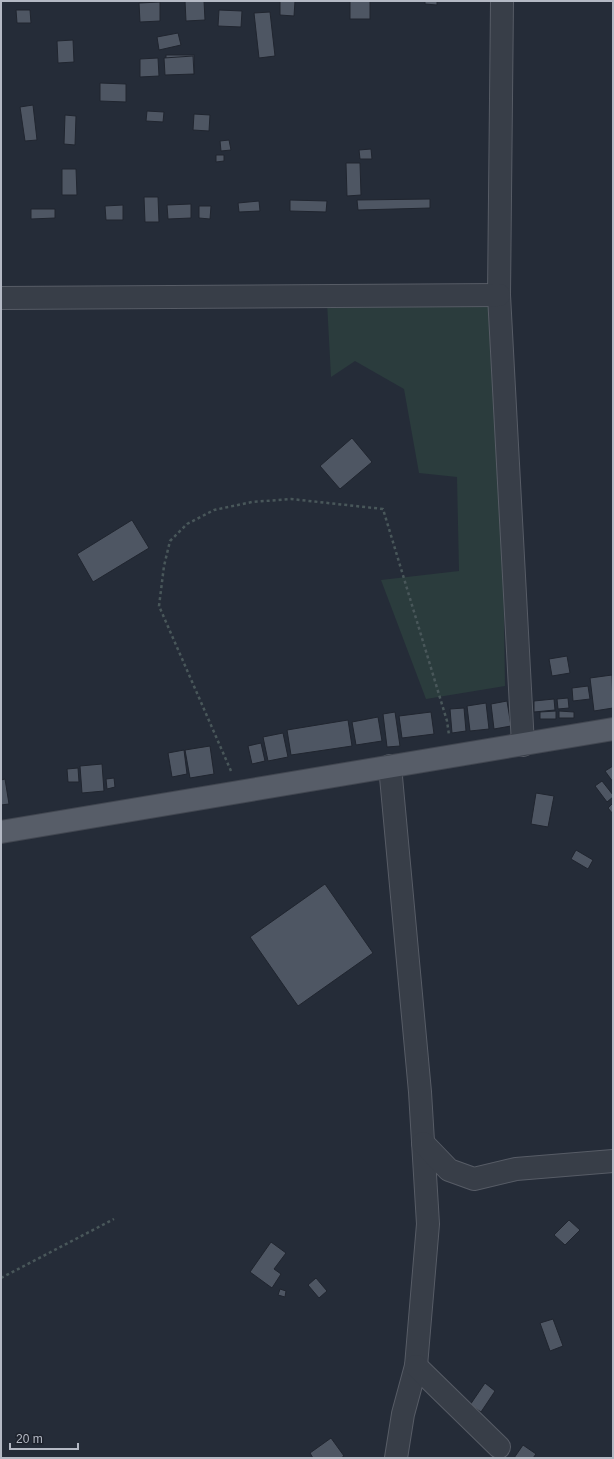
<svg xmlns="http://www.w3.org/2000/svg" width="614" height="1459" font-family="Helvetica,sans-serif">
  <rect width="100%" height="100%" fill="#252c38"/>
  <polygon fill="#2b3c3d" points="499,295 505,686 426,699 381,580 459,571 457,477 419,473 404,389 355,361 331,377 327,302"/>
  <g fill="#4e5663" stroke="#20252f">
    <polygon points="185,1 204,1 205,20 186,21"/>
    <polygon points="280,1 295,1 294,16 280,15"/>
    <rect x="350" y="1" width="20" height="18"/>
    <polygon points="425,1 437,1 437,5 425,4"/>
    <polygon points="160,2 160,21 140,22 139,3"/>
    <polygon points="16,10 30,10 31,23 17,23"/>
    <polygon points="219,10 242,11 241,27 218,26"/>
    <polygon points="270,12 275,56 259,58 254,13"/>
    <polygon points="178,33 181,45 159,50 157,37"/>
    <polygon points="73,40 74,62 58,63 57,41"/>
    <rect x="166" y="55" width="28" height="19"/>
    <polygon points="193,56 194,74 165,75 164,58"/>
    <polygon points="158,58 159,76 140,77 140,59"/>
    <polygon points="100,83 126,84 126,102 100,101"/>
    <polygon points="33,105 37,140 25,141 20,107"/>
    <polygon points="147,111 164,112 163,122 146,121"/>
    <polygon points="194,114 210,115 209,131 193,130"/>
    <polygon points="65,115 76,116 75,145 64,144"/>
    <polygon points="229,140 231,150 221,151 220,141"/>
    <polygon points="371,149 372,159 360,159 359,150"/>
    <polygon points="216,155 224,155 224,161 216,162"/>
    <polygon points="346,163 360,163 361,195 347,196"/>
    <polygon points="62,169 76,169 77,195 62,195"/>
    <polygon points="144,197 158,197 159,222 145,222"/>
    <polygon points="430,199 430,208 358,210 357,200"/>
    <polygon points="290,200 327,201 326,212 290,211"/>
    <polygon points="259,201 260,211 239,212 238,203"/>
    <polygon points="191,204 191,218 168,219 167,205"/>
    <polygon points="123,205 123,220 106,220 105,206"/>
    <polygon points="199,206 211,206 210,219 199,218"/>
    <polygon points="31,209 55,209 55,218 31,219"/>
    <polygon points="352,438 372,462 340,489 320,466"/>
    <polygon points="132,520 149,548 93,582 77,554"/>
    <polygon points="567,656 570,673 552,676 549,659"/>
    <polygon points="612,675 613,708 594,711 590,678"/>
    <polygon points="588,686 590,699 573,701 572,688"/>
    <polygon points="568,698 569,708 558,709 557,699"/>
    <polygon points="554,699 555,710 534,712 534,701"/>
    <polygon points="507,701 511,726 494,729 491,704"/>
    <polygon points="486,703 489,729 470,731 467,706"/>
    <polygon points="464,708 466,731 452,733 450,709"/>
    <polygon points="556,711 556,719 540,719 540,712"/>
    <polygon points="559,711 574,712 574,718 559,718"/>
    <polygon points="395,712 400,746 387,747 383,714"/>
    <polygon points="431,712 434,734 402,738 399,716"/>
    <polygon points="378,717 382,741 356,745 352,722"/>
    <polygon points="348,720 352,746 291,755 287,730"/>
    <polygon points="283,733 288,757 268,761 263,737"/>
    <polygon points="261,743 265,761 252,764 248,746"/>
    <polygon points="210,746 214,774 190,778 185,750"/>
    <polygon points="184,750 187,774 172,777 168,753"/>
    <polygon points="102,764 104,791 82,793 80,766"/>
    <polygon points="613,766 613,782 605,771"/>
    <polygon points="78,768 79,782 68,782 67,769"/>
    <polygon points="114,778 115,787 107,789 106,779"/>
    <polygon points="5,779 9,804 1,805 1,780"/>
    <polygon points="602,781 613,795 613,797 607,802 595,786"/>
    <polygon points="536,793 554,796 548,827 531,824"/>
    <polygon points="613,803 613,814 608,808"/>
    <polygon points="576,850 593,860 588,869 571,859"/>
    <polygon points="325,884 373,953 298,1006 250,937"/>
    <polygon points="569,1220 580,1230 565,1245 554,1235"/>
    <polygon points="271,1242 286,1253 274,1269 281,1274 272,1288 250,1272"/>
    <polygon points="316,1278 327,1291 319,1298 308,1285"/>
    <polygon points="280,1289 286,1291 285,1297 278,1295"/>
    <polygon points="553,1319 563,1346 550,1351 540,1323"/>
    <polygon points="485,1383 495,1391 481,1412 470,1405"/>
    <polygon points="331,1438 344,1456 341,1458 313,1458 310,1453"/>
    <polygon points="523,1445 536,1454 533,1458 514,1458"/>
  </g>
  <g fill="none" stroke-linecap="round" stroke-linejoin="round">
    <defs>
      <g id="minor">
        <polyline points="502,1 499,295 523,745"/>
        <polyline points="1,298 499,295"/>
        <polyline points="390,766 420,1092 428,1224 416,1366 403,1414 396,1458"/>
        <polyline points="423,1143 449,1170 474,1179 516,1169 613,1161"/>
        <polyline points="416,1366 499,1447"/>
      </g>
      <polyline id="major" points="1,832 613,729"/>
    </defs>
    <use href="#minor" stroke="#575c66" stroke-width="24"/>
    <use href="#major" stroke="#424751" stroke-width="24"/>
    <g stroke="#49575a" stroke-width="2.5" stroke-dasharray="3 3" stroke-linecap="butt">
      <polyline points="231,771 159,606 164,566 170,541 187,524 214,510 252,502 291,499 383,509 447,721 449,735"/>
      <polyline points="1,1278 114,1219"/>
    </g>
    <use href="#minor" stroke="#383e48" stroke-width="22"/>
    <use href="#major" stroke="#575d68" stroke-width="22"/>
  </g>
  <rect width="614" height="1459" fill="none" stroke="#b4b9c4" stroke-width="4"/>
  <path d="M10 1443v6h68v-6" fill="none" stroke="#b4b9c4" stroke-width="2"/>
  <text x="16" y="1443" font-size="12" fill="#b4b9c4" stroke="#1e232d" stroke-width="3" paint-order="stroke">20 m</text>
</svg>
